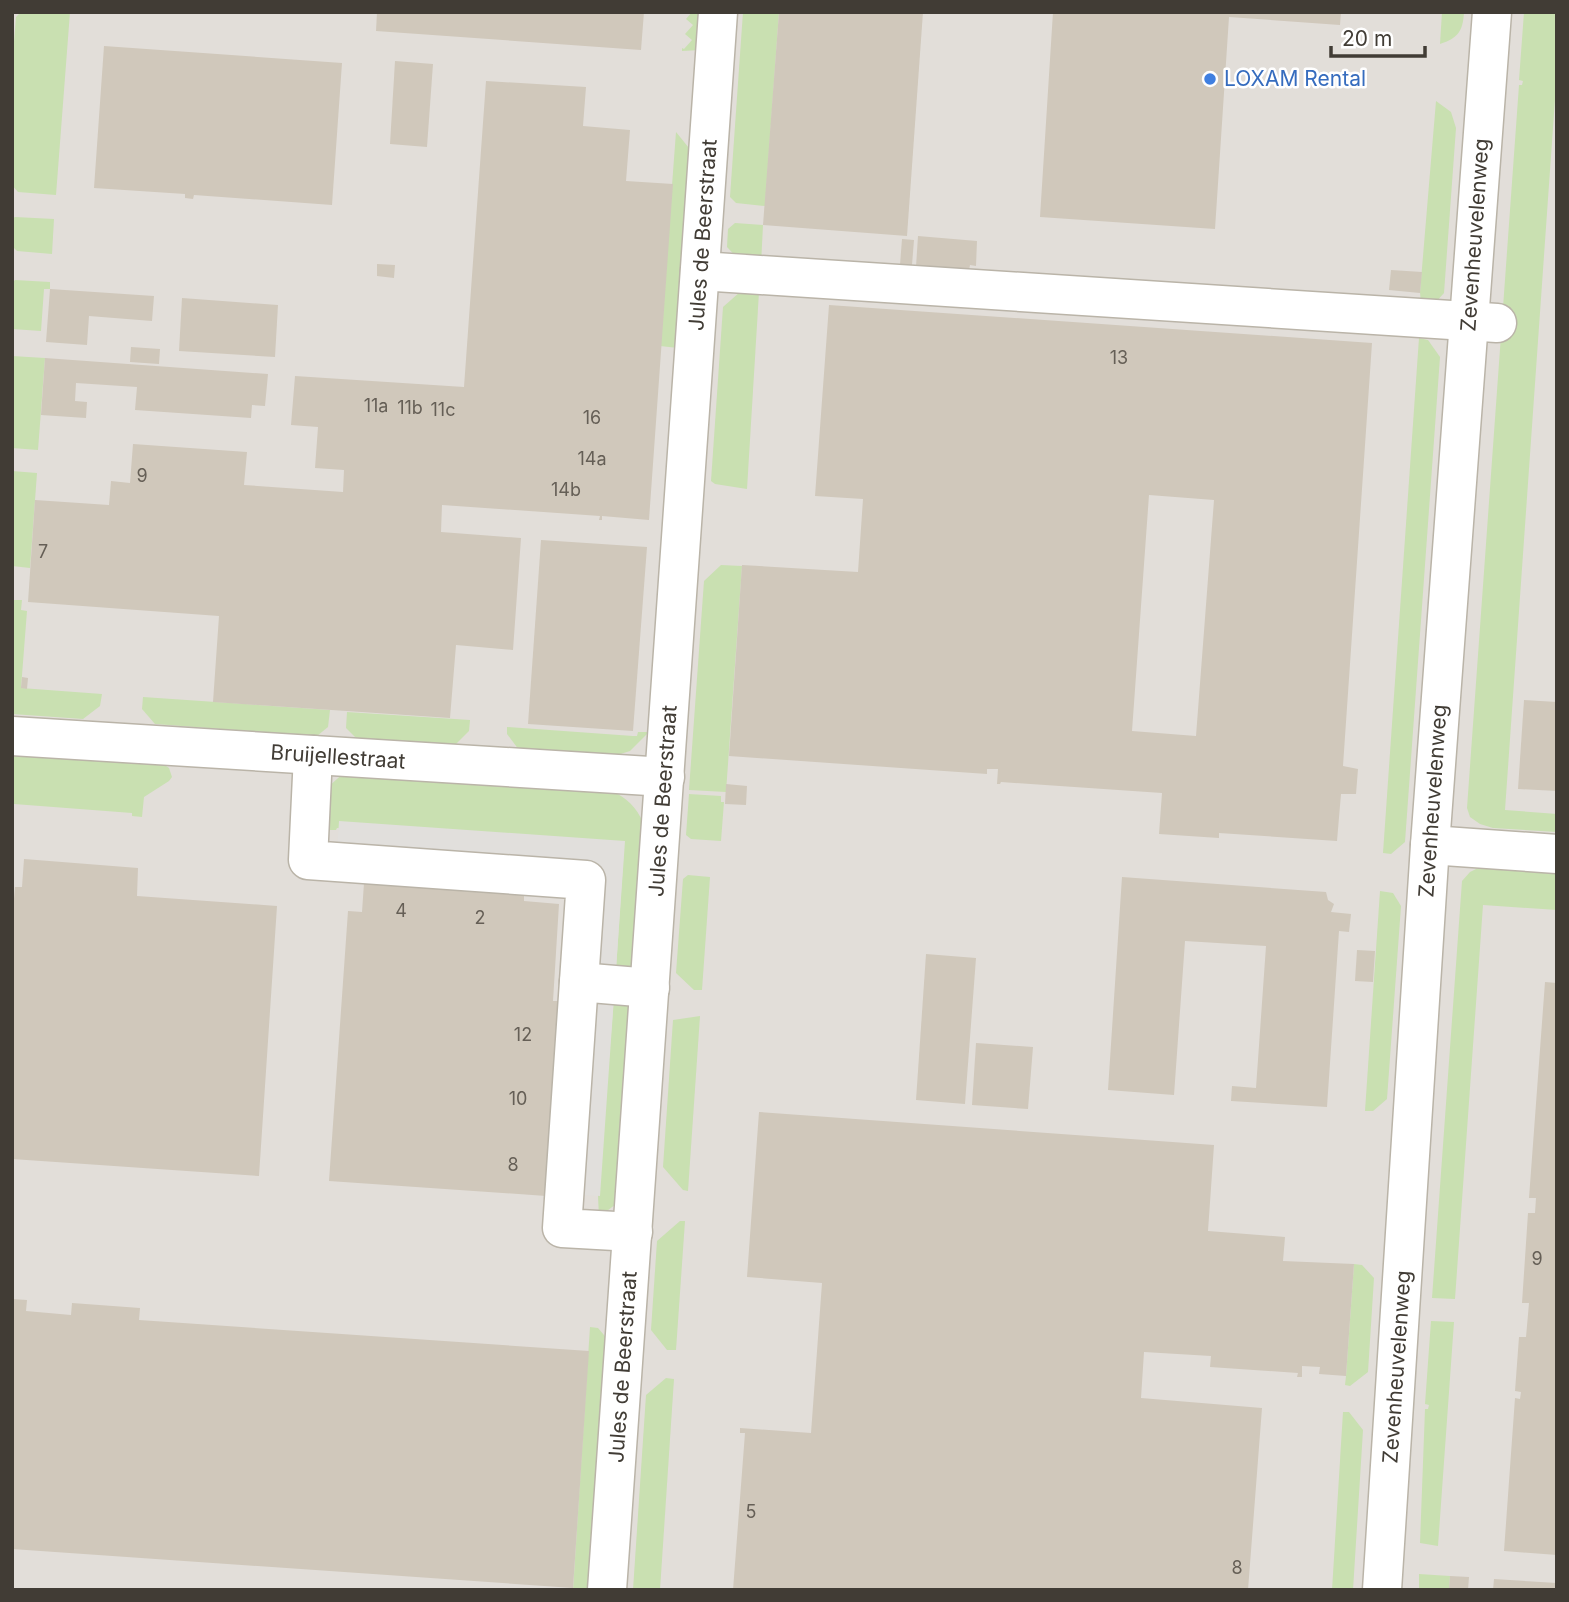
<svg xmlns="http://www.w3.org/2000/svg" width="1569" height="1602" font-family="Inter,sans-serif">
  <rect width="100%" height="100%" fill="#efece4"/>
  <rect fill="#e2ded9" x="12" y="12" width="1545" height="1578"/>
  <g fill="#c9e0b1">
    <polygon points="21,12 70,12 56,195 18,192 12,185 12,66 16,17"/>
    <polygon points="692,12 703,12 701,50 682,51 682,48 684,49 692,40 685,34 693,25 686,19"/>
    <polygon points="743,12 779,12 765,206 736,203 730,197"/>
    <path d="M1442 12H1464C1463 31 1458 38 1440 44Z"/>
    <polygon points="1524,12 1557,12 1557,71 1505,810 1557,814 1557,832 1493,828 1480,824 1470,817 1467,808 1519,85 1522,85 1523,81 1519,80"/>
    <polygon points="1436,101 1451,112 1456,128 1444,293 1435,303 1421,303 1420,292"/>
    <polygon points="676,132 693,153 678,348 660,346"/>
    <polygon points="15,217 54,219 52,254 17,251 12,246 12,219"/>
    <polygon points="735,223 763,225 761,265 742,263 727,247 728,229"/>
    <polygon points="15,280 50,282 50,289 44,289 41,331 12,329 12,283"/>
    <polygon points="740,292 759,292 747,489 715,484 711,481 723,307"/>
    <polygon points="1419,338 1428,340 1440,357 1405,842 1391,854 1383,853"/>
    <polygon points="12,356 45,358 38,450 12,448"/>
    <polygon points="12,471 37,473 30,568 12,566"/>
    <polygon points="721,565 742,566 726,792 689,790 704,581"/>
    <polygon points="12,600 22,600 21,610 27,611 21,688 102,694 100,706 83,719 12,714"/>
    <polygon points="143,697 330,710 328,727 317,736 155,724 142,709"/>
    <polygon points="347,712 470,720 469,731 454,746 356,738 346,728"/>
    <polygon points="507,727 633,736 637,736 638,732 649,732 630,751 614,756 519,750 507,734"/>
    <polygon points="12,747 153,757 169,768 172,777 169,781 144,797 142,817 132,816 132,813 14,804 12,820"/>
    <path d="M346 771 612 791C627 798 636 807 643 822L636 972 616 970 624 848 337 828 336 830H325L328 787Z"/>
    <polygon points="689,794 721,796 721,802 724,802 721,841 691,839 686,835"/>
    <polygon points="1484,865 1557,867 1557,910 1483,905 1455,1299 1432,1298 1462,881 1470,872"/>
    <polygon points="688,875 710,877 702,990 694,990 676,973 683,879"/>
    <polygon points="1380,891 1393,893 1401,906 1387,1099 1373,1111 1365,1111"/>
    <polygon points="614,997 621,998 633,1010 620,1201 599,1217 598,1196"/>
    <polygon points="700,1016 688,1191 683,1190 663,1167 673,1020"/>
    <polygon points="680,1221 685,1221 676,1350 667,1350 651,1330 657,1241"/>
    <polygon points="1354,1264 1362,1265 1374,1278 1368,1372 1350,1386 1345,1385 1346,1376"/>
    <polygon points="1431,1321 1454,1322 1438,1546 1420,1543 1425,1409 1428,1409 1429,1405 1425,1404"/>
    <polygon points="590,1327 598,1328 609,1341 592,1590 573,1590"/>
    <polygon points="666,1378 674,1379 660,1590 633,1590 646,1395"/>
    <polygon points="1343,1412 1349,1412 1363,1430 1353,1590 1332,1590"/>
    <polygon points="1419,1574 1450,1576 1449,1590 1419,1590"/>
  </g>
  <polygon fill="#e1dfdc" points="339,821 625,841 600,1196 569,1194 592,870 337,852"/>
  <g fill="#d0c8bb" fill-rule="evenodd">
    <polygon points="377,12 644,12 641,50 376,31"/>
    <polygon points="779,12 923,12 907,236 763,225"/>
    <polygon points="1053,12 1341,12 1340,25 1229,17 1215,229 1040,217"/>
    <polygon points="104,46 342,63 332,205 194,195 193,199 185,198 185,194 94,188"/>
    <polygon points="395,61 433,64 427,147 390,144"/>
    <polygon points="486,81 586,87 583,126 630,130 626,181 673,184 649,520 602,516 602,520 599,520 600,516 442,505 441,532 521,538 513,650 456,645 450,718 213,702 219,616 28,602 35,500 109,505 111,481 130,483 133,444 247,452 244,485 343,492 344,470 315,468 318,427 291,425 295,376 464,387"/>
    <polygon points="918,236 977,241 976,266 970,265 969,270 916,267"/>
    <polygon points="902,239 914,240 912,265 900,265"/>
    <polygon points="377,264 395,265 394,278 377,276"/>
    <polygon points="1391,270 1422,272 1420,293 1389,290"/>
    <polygon points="50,289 154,296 152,321 89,316 87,345 46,342"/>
    <polygon points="182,298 278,305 275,357 179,351"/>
    <path d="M829 305 1372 343 1343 766 1358 769 1356 794H1341L1337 841 1219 833V838L1159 834 1162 793 1001 782 1000 784H997L998 769H987V774L729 756 742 565 858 572 863 499 815 496ZM1149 495 1214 500 1196 736 1132 731Z"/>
    <polygon points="131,347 160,349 159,364 130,362"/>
    <polygon points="45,358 268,374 265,406 252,405 251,418 135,410 137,387 76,383 75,401 87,402 86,418 41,415"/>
    <polygon points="541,540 647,547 633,731 528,724"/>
    <polygon points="22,677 28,678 27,689 21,688"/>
    <polygon points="1524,700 1557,702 1557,791 1518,789"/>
    <polygon points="726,784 747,786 746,805 725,804"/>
    <polygon points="24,859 138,868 137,896 277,906 259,1176 12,1159 12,922 15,887 22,887"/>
    <polygon points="1122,877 1326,892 1328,900 1334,904 1331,912 1351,914 1349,932 1339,931 1327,1107 1231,1101 1232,1086 1256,1088 1266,946 1185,941 1174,1095 1108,1090"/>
    <polygon points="364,883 524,895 524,901 559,904 553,1001 560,1001 546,1196 329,1181 348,911 362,912"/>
    <polygon points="1357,950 1375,951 1373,982 1355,981"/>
    <polygon points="926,954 976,958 965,1104 916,1100"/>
    <polygon points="1545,982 1557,983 1557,1555 1504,1551 1515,1398 1520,1399 1521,1392 1515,1391 1519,1337 1526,1337 1529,1303 1522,1303 1528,1213 1535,1213 1536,1198 1529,1198"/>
    <polygon points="976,1043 1033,1047 1028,1109 972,1105"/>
    <polygon points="759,1112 1214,1145 1208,1231 1285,1237 1283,1261 1354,1264 1346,1376 1319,1374 1320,1367 1302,1366 1302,1377 1297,1377 1298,1373 1210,1367 1211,1356 1144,1352 1141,1398 1262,1408 1248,1590 733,1590 745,1433 740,1433 740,1428 811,1433 822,1283 747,1277"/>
    <polygon points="12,1299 27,1300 26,1311 71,1315 72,1303 140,1308 139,1320 589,1351 573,1588 12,1549"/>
    <polygon points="1450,1576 1469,1577 1468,1590 1449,1590"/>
    <polygon points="1494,1579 1557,1583 1557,1590 1493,1590"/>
  </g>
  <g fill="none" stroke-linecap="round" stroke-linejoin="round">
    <defs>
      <g id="minor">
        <polyline points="700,271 1497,323"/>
        <polyline points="12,736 665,777"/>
        <polyline points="313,755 308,860 586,880 562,1228 633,1232"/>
        <polyline points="1430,845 1557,854"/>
        <polyline points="579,982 650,988"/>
        <polyline points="607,1590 718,12"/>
        <polyline points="1382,1590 1430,845 1492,12"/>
      </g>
    </defs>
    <use href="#minor" stroke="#bab4a8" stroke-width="41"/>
    <use href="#minor" stroke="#fff" stroke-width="38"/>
  </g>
  <circle fill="#3f7fe0" stroke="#fff" stroke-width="2.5" cx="1210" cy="79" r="7"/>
  <g text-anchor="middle" stroke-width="5" stroke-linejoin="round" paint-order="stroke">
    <g font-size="18" fill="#655f56">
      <text x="1119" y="364">13</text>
      <text x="376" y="412">11a</text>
      <text x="410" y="414">11b</text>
      <text x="443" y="416">11c</text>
      <text x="592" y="424">16</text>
      <text x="592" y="465">14a</text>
      <text x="142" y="482">9</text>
      <text x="566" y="496">14b</text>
      <text x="43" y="558">7</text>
      <text x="401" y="917">4</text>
      <text x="480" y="924">2</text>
      <text x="523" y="1041">12</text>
      <text x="518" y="1105">10</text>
      <text x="513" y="1171">8</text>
      <text x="1537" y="1265">9</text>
      <text x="751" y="1518">5</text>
      <text x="1237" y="1574">8</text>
    </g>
    <g font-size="21" fill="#366cbe" stroke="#fff" text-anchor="start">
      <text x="1224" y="86">LOXAM Rental</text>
    </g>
    <g font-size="21" fill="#413c35" stroke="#fff">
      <text transform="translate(703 235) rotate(-86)" y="7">Jules de Beerstraat</text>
      <text transform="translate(1475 235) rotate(-86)" y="7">Zevenheuvelenweg</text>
      <text transform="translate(338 757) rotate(4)" y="7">Bruijellestraat</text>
      <text transform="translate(663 801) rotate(-86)" y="7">Jules de Beerstraat</text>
      <text transform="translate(1433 801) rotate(-86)" y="7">Zevenheuvelenweg</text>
      <text transform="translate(623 1367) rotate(-86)" y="7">Jules de Beerstraat</text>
      <text transform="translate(1397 1367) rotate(-86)" y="7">Zevenheuvelenweg</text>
    </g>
  </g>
  <rect width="1569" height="1602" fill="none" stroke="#413c35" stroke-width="28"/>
  <path d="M1331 46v10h94v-10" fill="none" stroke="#413c35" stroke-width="3.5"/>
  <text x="1342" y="46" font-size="21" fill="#413c35" stroke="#ffffff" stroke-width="5" paint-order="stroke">20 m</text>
</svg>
